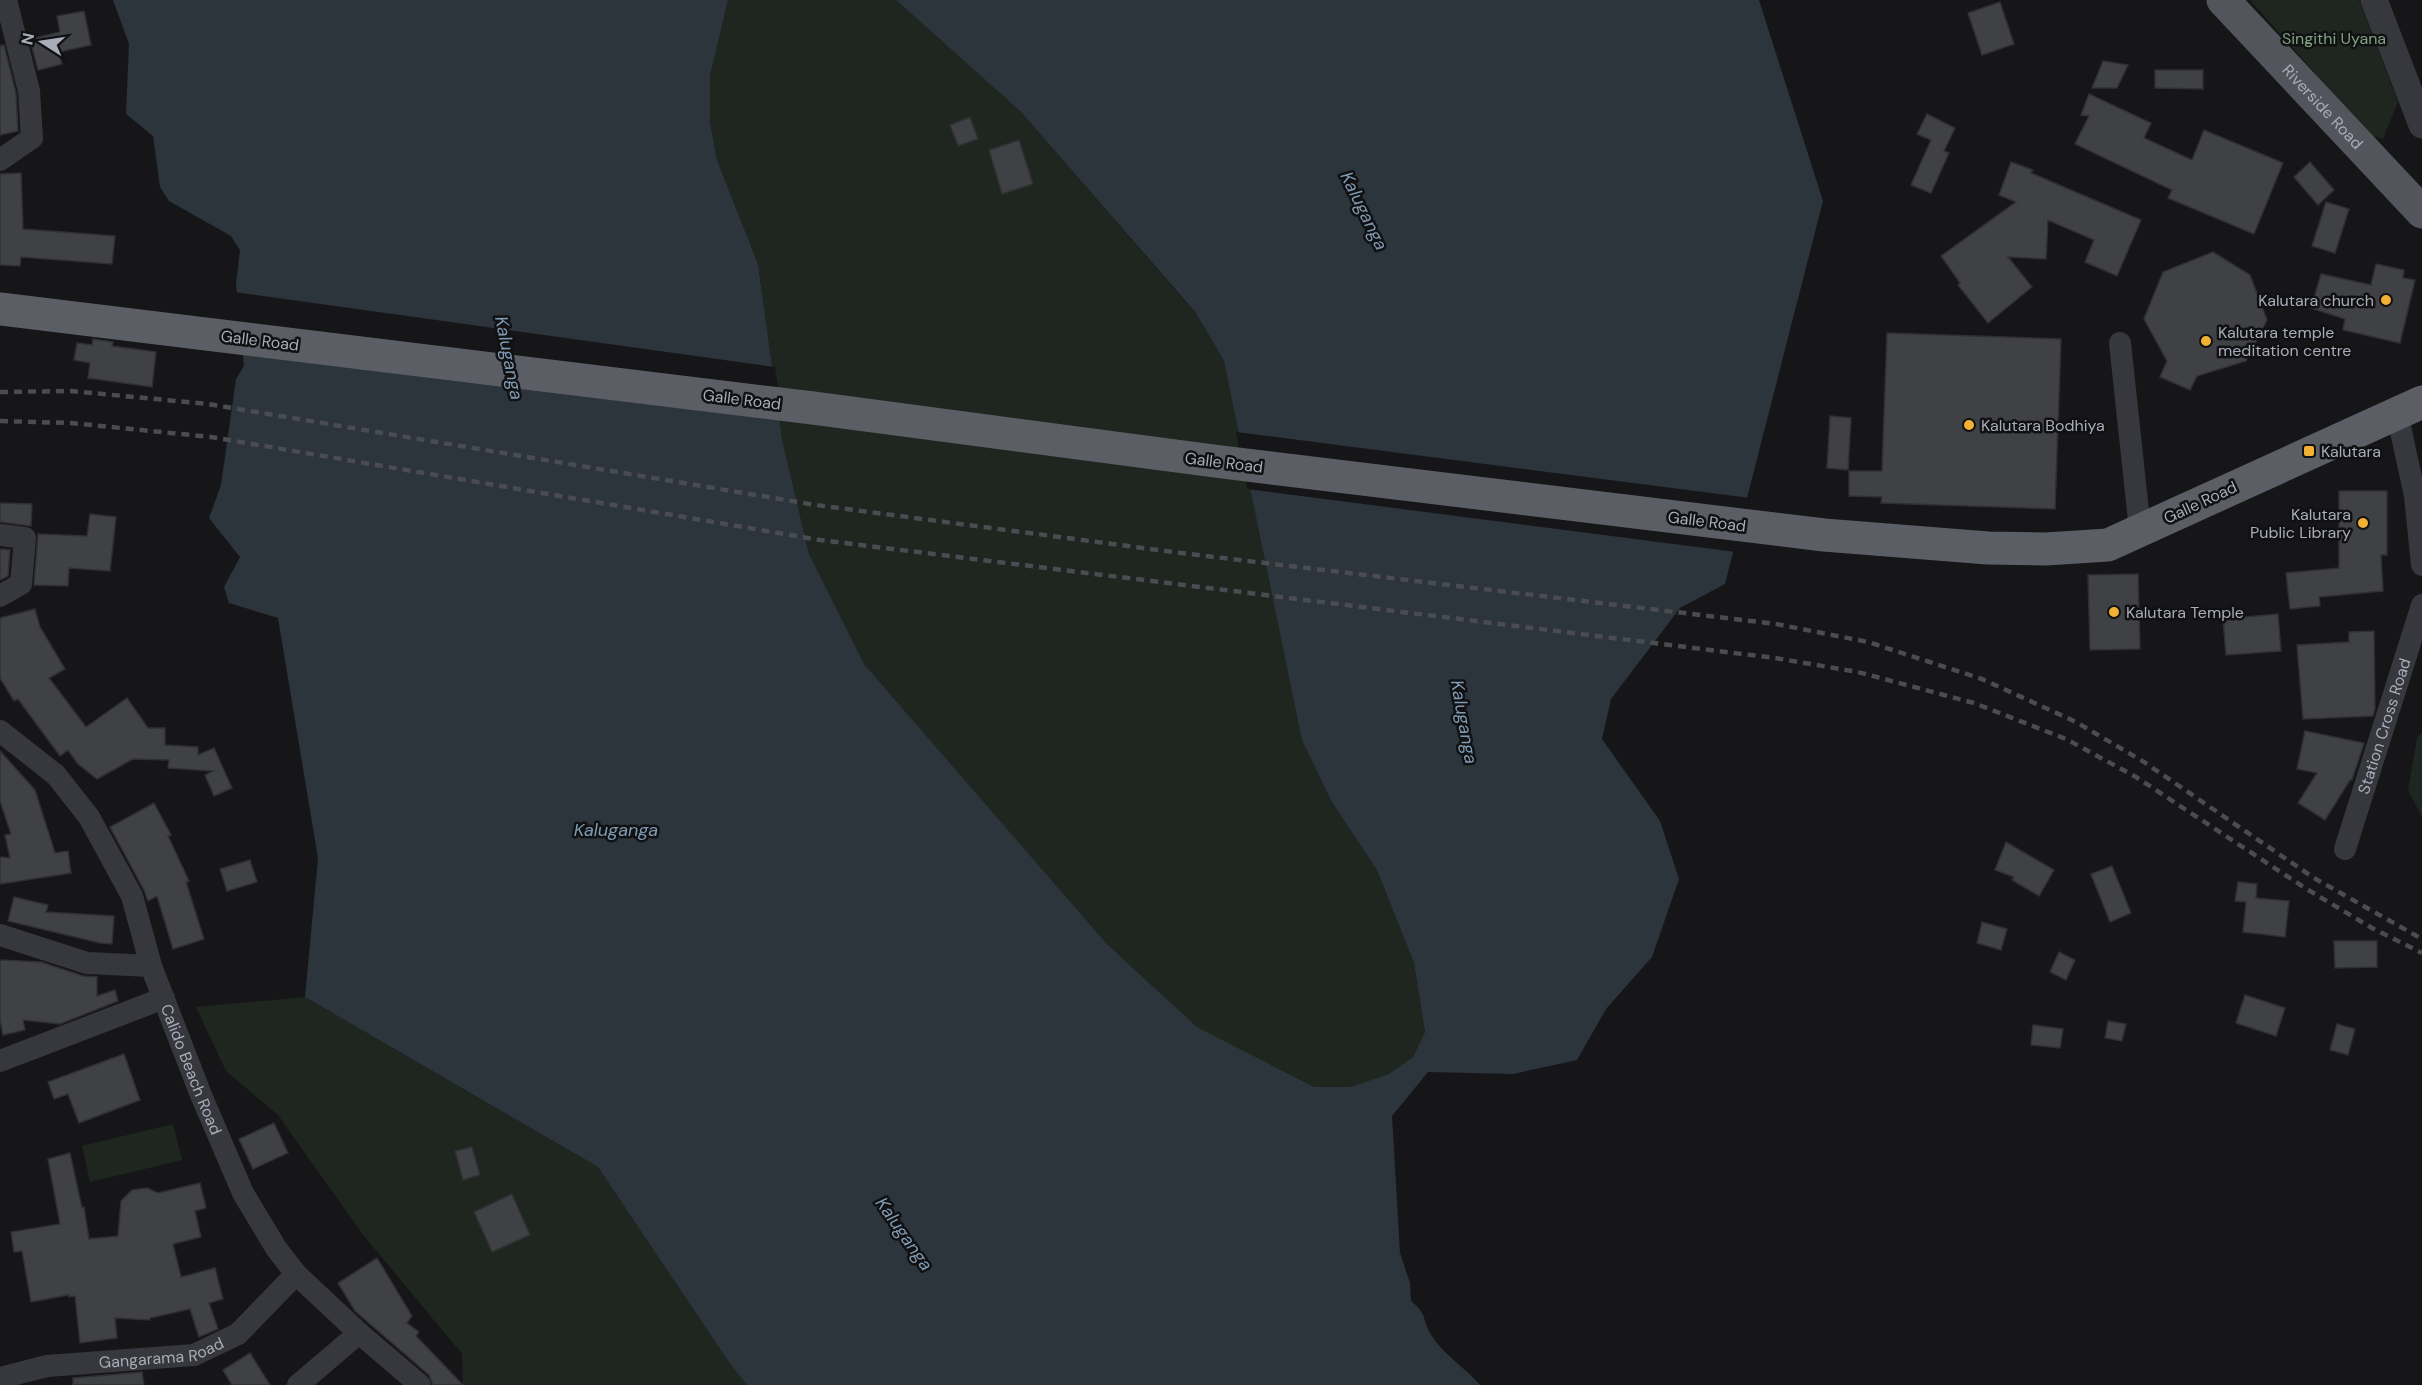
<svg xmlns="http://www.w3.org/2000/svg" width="2422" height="1385" font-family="'DM Sans',sans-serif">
  <rect width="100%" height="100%" fill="#161618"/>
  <g fill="#1e261f">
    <polygon points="728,0 896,0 1021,112 1195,313 1224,361 1332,802 1377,869 1414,963 1425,1032 1413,1057 1389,1074 1350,1087 1313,1087 1197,1027 1107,944 864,664 809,554 782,439 758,264 717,160 710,122 710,76"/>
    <polygon points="2250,0 2359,0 2398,102 2383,139 2352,129 2315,73"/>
    <polygon points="2422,733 2422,817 2408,790 2417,738"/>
    <polygon points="305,997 598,1167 757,1385 463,1385 462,1354 364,1236 278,1115 226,1071 196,1007"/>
    <polygon points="173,1124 182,1160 90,1182 82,1146"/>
  </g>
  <path fill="#2c353c" d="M113 0H728L710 76V122L717 160 758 264 782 439 809 554 864 664 1107 944 1197 1027 1314 1087H1350L1389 1074 1413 1057 1425 1032 1414 963 1377 870 1332 802 1302 740 1224 361 1195 312 1021 112 896 0H1759L1823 201 1725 584 1680 608 1611 699 1602 739 1660 821 1679 879 1652 957 1606 1009 1577 1060 1513 1074 1428 1072 1392 1116 1400 1253 1410 1283 1411 1301C1427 1314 1422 1318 1430 1333 1442 1354 1465 1367 1480 1385H747L729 1362 598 1167 305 997 318 858 278 618 229 603 224 587 240 557 209 518 221 485 236 379 244 366 236 284 240 250 231 236 169 201 160 187 153 136 126 114 129 44Z"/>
  <g fill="#161618">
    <polygon points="234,292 775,367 783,420 239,345"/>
    <polygon points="1236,432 1750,498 1736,552 1247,489"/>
  </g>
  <g fill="#404145" stroke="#303034" stroke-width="1.5">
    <polygon points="2000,2 2014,44 1982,55 1968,13"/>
    <polygon points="84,11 91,45 59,52 62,64 38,70 30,39 60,32 57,16"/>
    <polygon points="4,45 16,93 18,131 0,135 0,46"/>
    <polygon points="2103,61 2128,65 2117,88 2092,88"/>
    <polygon points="2155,70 2203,70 2203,89 2155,88"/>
    <polygon points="2089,94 2151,123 2144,138 2192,160 2204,130 2283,163 2254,234 2168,198 2172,190 2075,144 2089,116 2081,115"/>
    <polygon points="1927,114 1955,128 1944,151 1949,153 1931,193 1911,185 1931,140 1917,134"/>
    <polygon points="970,117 978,139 958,146 950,125"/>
    <polygon points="1019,140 1033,184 1002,194 989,150"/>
    <polygon points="2011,162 2033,170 2031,173 2141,220 2117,276 2085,262 2094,240 2048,220 2046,259 2008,257 2032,287 1988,323 1958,285 1960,283 1941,256 2016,202 1999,195"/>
    <polygon points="2310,162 2334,190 2318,205 2294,177"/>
    <polygon points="21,173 23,229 115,236 112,264 21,257 20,266 0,265 0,174"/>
    <polygon points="2326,202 2349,209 2335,253 2312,246"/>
    <polygon points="2213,252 2250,275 2267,320 2246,361 2197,376 2190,390 2160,377 2167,361 2144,319 2163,272"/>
    <polygon points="2376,264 2404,270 2403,278 2415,280 2400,343 2343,330 2345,319 2311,308 2321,274 2371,285"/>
    <polygon points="1887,333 2061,339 2055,509 1881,503 1882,497 1849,496 1849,471 1882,471"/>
    <polygon points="93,339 113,342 112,346 156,352 152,387 88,378 90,363 74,360 77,343 92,345"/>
    <polygon points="1830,416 1851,418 1848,470 1827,468"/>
    <polygon points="2339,491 2387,491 2387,555 2381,555 2383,591 2319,597 2320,606 2290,609 2286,573 2339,568"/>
    <polygon points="0,503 32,504 31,526 0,522"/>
    <polygon points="90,514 116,517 110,571 69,568 68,586 34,585 38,534 87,536"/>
    <polygon points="0,549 10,550 8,576 0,580"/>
    <polygon points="2138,574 2140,649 2090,650 2088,575"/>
    <polygon points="35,609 40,627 65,669 49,678 86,727 127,698 148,728 165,728 165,745 198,747 198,755 214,748 232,788 214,796 205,775 213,771 168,768 169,760 133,759 97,779 78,764 68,750 60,756 18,699 14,701 0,678 0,618"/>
    <polygon points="2278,614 2281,651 2226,655 2223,619"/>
    <polygon points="2374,631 2375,708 2373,716 2303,719 2297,645 2349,642 2349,632"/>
    <polygon points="2305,731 2364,743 2352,780 2350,780 2325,820 2298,803 2317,773 2297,769"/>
    <polygon points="0,751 35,790 55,853 68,851 71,873 0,884 0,857 10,858 5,835 11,834 0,801"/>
    <polygon points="154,803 171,835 168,836 189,881 186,882 204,939 173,949 157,896 148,901 144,890 110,827"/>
    <polygon points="2006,842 2054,870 2039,896 2012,880 2014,877 1995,870"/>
    <polygon points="250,860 257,882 227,891 220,869"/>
    <polygon points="2112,866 2131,913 2110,922 2091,874"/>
    <polygon points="2238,882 2257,884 2256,898 2289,901 2285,937 2243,932 2246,902 2235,901"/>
    <polygon points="14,897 48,905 46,912 114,916 112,944 100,943 8,921"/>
    <polygon points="1982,922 2007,929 2001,950 1977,943"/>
    <polygon points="2334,941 2377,941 2377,967 2335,968"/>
    <polygon points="2059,952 2075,960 2066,980 2050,972"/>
    <polygon points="0,960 41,962 83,976 97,977 97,996 115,990 118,1001 60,1024 23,1020 25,1030 3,1035 0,1020"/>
    <polygon points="2245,995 2285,1008 2276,1036 2236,1023"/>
    <polygon points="2108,1021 2126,1024 2122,1041 2105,1038"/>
    <polygon points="2337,1024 2355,1029 2348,1055 2330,1050"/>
    <polygon points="2033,1025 2063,1029 2060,1048 2031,1045"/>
    <polygon points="124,1054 140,1100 79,1123 68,1094 54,1099 48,1082"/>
    <polygon points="274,1123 288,1153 253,1169 239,1139"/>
    <polygon points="472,1147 480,1175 463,1180 455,1151"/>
    <polygon points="70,1153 82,1208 84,1207 89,1239 118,1236 121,1201 132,1190 147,1188 158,1193 200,1183 206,1208 195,1211 201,1237 173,1244 181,1277 215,1268 223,1299 209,1303 218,1329 199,1337 190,1309 150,1318 150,1320 115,1318 117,1338 80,1343 75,1296 69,1297 69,1295 31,1302 22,1251 14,1252 11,1232 60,1224 48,1159"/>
    <polygon points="512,1194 530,1235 492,1252 474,1212"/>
    <polygon points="377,1258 412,1316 407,1323 419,1332 416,1336 463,1385 433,1385 429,1375 355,1311 338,1283"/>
    <polygon points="250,1353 270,1385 232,1385 223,1370"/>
    <polygon points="142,1372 144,1385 73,1385 73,1378"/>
  </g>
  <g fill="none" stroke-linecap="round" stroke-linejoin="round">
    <g stroke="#37383d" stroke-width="22">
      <polyline points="0,160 32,138 29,91 6,0"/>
      <polyline points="2120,343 2140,530"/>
      <polyline points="2397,413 2415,496 2422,565"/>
      <polyline points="0,535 25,538 21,584 0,596"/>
      <path id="s1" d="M0 731 56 775 89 817 132 896 151 966 201 1095 243 1193 276 1248 296 1274 359 1333 420 1385"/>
      <path id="s2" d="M2345 849 2422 605"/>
      <polyline points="0,935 87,963 151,966"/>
      <polyline points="0,1061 164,998"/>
      <path id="s3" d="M0 1378 47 1366 194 1355 238 1334 296 1274"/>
      <polyline points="298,1385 359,1333"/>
    </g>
    <polyline stroke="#37383d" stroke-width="27" points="2374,0 2422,125"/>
    <path stroke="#53555c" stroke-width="33" id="s4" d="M2223 0 2422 212"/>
    <polyline stroke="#5b5e65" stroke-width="33" points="0,309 813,408 1214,461 1824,535 1988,548 2046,549 2108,545 2422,402"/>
    <g stroke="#4a4c52" stroke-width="4.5" stroke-dasharray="8 6" stroke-linecap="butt">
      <polyline points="0,392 71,391 208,404 816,505 1181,553 1776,624 1868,642 1982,679 2076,722 2144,762 2314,878 2422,939"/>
      <polyline points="0,421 71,423 211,437 820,540 1775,658 1858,672 1974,703 2066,739 2136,777 2305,888 2372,928 2422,953"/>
    </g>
  </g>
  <g fill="#f2b134" stroke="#111113" stroke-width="2">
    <circle cx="2386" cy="300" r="6"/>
    <circle cx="2206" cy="341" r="6"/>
    <circle cx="1969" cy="425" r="6"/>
    <rect x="2303" y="445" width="12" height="12" rx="3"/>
    <circle cx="2363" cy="523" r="6"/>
    <circle cx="2114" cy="612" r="6"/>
  </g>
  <g text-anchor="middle" stroke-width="5" stroke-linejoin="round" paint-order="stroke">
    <g font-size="16" fill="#7fa381" stroke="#111113">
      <text x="2334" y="44">Singithi Uyana</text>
    </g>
    <g font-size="16" fill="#a8adb8" stroke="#111113">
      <text dy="6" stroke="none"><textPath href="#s4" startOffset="146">Riverside Road</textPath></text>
      <text transform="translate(260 340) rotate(7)" y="6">Galle Road</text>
      <text transform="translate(742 399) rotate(7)" y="6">Galle Road</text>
      <text transform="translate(1224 462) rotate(7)" y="6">Galle Road</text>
      <text transform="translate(2200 502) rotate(-25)" y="6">Galle Road</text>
      <text transform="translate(1707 521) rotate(7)" y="6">Galle Road</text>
      <text dy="6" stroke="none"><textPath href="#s2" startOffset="129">Station Cross Road</textPath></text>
      <text dy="6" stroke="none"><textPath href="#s1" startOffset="398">Calido Beach Road</textPath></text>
      <text dy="6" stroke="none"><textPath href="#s3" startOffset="164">Gangarama Road</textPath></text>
    </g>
    <g font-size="16" fill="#a8adb8" stroke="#111113" text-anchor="start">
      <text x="2374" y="306" text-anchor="end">Kalutara church</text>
      <text x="2218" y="338">Kalutara temple<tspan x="2218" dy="18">meditation centre</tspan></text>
      <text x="1981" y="431">Kalutara Bodhiya</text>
      <text x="2321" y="457">Kalutara</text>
      <text x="2351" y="520" text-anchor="end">Kalutara<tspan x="2351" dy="18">Public Library</tspan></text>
      <text x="2126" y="618">Kalutara Temple</text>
    </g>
    <g font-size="18" font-style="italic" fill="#7f9bb3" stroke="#111113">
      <text transform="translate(1364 211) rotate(64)" y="6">Kaluganga</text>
      <text transform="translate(509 358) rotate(79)" y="6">Kaluganga</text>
      <text transform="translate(1464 722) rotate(80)" y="6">Kaluganga</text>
      <text x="616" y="836">Kaluganga</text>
      <text transform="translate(904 1234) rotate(55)" y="6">Kaluganga</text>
    </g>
  </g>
  <g transform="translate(42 42) rotate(282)" stroke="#111113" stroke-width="4.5" paint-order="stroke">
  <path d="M0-4.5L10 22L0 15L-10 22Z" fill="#a8adb8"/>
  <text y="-9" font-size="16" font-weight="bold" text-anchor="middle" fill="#a8adb8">N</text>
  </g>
</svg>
